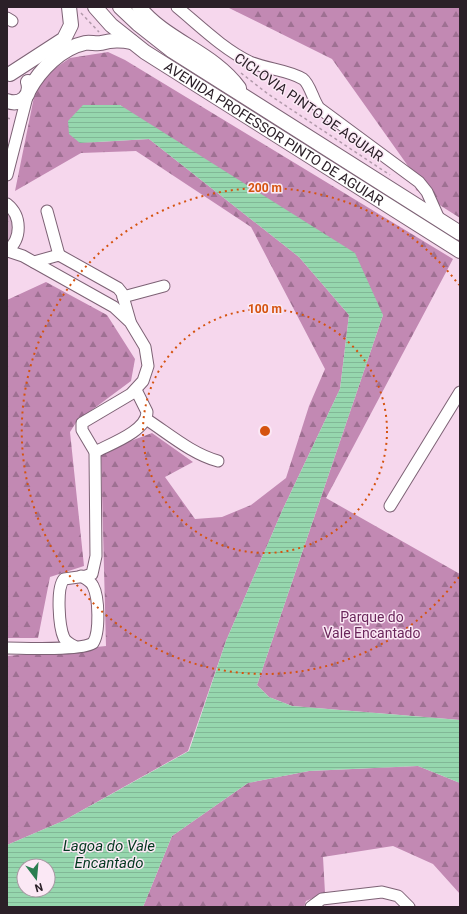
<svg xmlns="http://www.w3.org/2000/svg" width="467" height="914" font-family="Roboto,sans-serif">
  <defs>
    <pattern id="forest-firs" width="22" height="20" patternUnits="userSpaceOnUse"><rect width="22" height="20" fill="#c289b3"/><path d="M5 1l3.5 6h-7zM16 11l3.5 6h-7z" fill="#9e7092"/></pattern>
    <pattern id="park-crowns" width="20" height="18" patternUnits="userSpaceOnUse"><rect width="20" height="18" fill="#d7b3cd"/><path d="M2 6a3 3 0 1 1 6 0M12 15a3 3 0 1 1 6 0" fill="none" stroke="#af91a6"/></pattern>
    <pattern id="water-rules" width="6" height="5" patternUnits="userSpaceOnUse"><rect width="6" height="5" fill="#96d7ae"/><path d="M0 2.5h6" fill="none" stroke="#81b896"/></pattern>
  </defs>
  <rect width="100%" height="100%" fill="#f6d7ed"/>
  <g fill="url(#forest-firs)">
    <polygon points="227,7 460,7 460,218 416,190 413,173 332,59"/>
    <polygon points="108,52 125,60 453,259 326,498 460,574 460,720 292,706 269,697 257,685 383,315 120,105 80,143 149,139 299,257 349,315 340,389 282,511 226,641 188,751 63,821 7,845 7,656 106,646 101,452 152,433 193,462 165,477 195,519 222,517 251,505 286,478 309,406 325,369 251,227 136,151 81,153 15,191 35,92 42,77 70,58"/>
    <polygon points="46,282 107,315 135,359 131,381 77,421 70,432 84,566 50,577 38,638 7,638 7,300"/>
    <polygon points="418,766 460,783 460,894 433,864 393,846 323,857 325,893 306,901 304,907 143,907 172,836 248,783 309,771"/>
  </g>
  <path fill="url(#park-crowns)" d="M7 211C14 224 15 232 7 245Z"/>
  <path fill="url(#water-rules)" fill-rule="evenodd" d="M83 105H120L355 253 383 315 257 685 269 697 292 706 460 720V783L418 766 309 771 248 783 172 836 143 907H7V845L63 821 189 751 226 641 282 511 340 389 349 315 299 257 149 139 80 143 69 134 68 121ZM24 866H48V890H24Z"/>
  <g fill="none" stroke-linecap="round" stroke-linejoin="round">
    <defs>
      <g id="minor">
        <path d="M177 7C200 26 223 49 250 62 266 69 289 70 303 79 310 84 313 100 319 108L419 182 427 192 439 219"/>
        <polyline points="7,18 12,21"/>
        <polyline points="7,175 28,93"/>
        <path d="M7 204C22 216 22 239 7 251"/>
        <polyline points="47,211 59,255"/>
        <path d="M8 251 23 256 114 307 130 322 145 347 148 366 143 381 131 394 82 423V430L95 452 96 556 92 574 86 576 64 579C56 588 59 627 64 638 66 642 70 644 74 646"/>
        <polyline points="34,262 59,255 118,288 122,293 130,321"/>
        <polyline points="123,297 164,286"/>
        <path d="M146 419C169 434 192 454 218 461"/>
        <path d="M95 452C110 444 147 431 147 412L136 390"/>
        <polyline points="390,506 460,392"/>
        <path d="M7 648C25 648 81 651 93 643 100 633 99 597 93 586 91 581 86 579 81 576"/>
        <polyline points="311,907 322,899 382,892 398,896 409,907"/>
      </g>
      <g id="major">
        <path id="s1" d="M95 7 111 25 145 52 460 251"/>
        <polyline points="120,7 138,24 171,50 460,233"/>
        <path d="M139 7C166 41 213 52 239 88"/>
        <polyline points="10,74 64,39 71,25 69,7"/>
        <path d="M29 90C40 70 61 48 85 43 90 42 96 44 101 43 113 40 120 40 132 42"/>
        <path d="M7 101C21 106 32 95 28 82"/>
      </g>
    </defs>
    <use href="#minor" stroke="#7d6275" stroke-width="13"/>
    <use href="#major" stroke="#7d6275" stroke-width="16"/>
    <g stroke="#b29aab" stroke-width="1.5" stroke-dasharray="3 3" stroke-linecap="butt">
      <polyline points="81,13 99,32"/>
      <polyline points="241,73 268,94 390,175"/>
      <polyline points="7,118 11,119"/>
    </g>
    <use href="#minor" stroke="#fff" stroke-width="11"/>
    <use href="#major" stroke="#fff" stroke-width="14"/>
  </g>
  <g fill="none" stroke="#d5530f" stroke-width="2" stroke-dasharray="2 4">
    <circle cx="265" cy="431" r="122"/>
    <path d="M459 577A243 243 0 1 1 459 285"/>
  </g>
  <g text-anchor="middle" stroke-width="3" stroke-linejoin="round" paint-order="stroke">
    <g font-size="14" fill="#2b2028" stroke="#fbe8f5">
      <text transform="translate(309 107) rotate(35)" y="5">CICLOVIA PINTO DE AGUIAR</text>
      <text dy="5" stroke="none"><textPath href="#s1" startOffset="220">AVENIDA PROFESSOR PINTO DE AGUIAR</textPath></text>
    </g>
    <g font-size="14" fill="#6a265b" stroke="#fbe8f5">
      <text x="372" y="622">Parque do<tspan x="372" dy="16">Vale Encantado</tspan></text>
    </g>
    <g font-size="15" font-style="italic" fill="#02381e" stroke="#fbe8f5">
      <text x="109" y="851">Lagoa do Vale<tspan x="109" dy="17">Encantado</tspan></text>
    </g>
  </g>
  <circle cx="265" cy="431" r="6" fill="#d5530f" stroke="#fbe8f5" stroke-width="2"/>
  <g font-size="12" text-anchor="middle" font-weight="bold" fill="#d5530f" stroke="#fbe8f5" stroke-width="3" stroke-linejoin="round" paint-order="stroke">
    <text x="265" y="192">200 m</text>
    <text x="265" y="313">100 m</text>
  </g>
  <rect width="467" height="914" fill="none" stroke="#2b2028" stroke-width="16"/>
  <g transform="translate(36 878) rotate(164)"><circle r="19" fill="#fbe8f5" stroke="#a898a3"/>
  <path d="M0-3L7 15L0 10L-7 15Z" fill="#2a7e51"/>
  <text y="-6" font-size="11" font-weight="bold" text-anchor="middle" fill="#2b2028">N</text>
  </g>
</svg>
